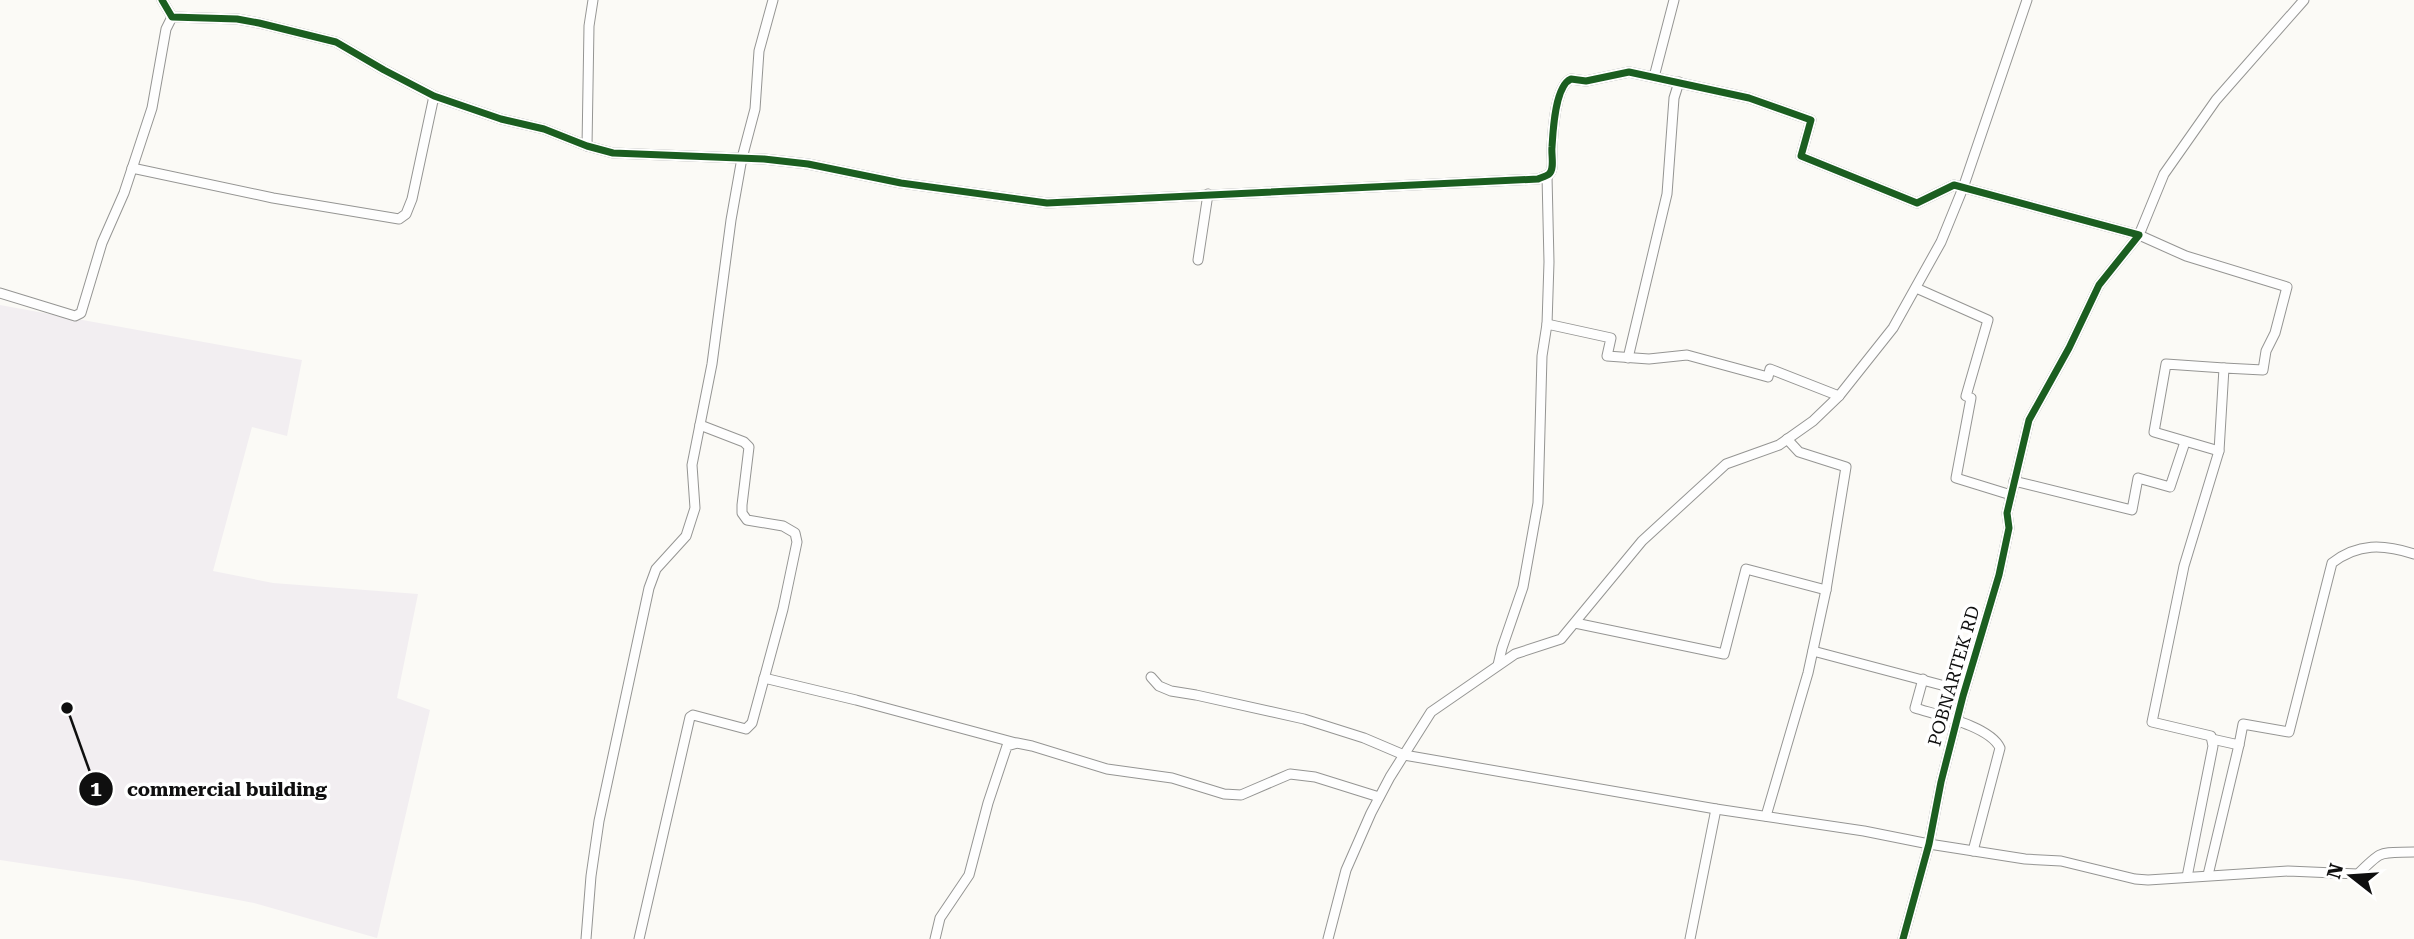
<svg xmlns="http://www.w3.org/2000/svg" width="2414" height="939" font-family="'Roboto Serif',serif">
  <rect width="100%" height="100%" fill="#fbfaf6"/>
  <polygon fill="#f2eef1" points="0,305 302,360 287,436 252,427 213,571 273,583 418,594 397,698 430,710 377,938 254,903 133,880 0,860"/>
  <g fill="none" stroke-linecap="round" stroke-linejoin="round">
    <defs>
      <g id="minor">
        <path d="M162 0 172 17 237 19 259 23 336 42 384 70 434 96 501 119 544 129 587 146 613 153 764 159 808 164 901 183 1047 203 1538 179C1540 178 1547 176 1549 174 1555 169 1551 154 1552 147 1553 130 1555 86 1571 79L1586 81 1629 72 1749 98 1811 120 1801 156 1917 203 1954 185 2139 235 2099 285 2069 348 2029 420 2007 513 2009 528 1999 575 1963 696 1941 782 1929 844 1903 939"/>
        <polyline points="1654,77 1674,0"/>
        <polyline points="587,146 589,26 593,0"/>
        <polyline points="132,168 273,198 399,219 406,214 412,199 434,96"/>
        <polyline points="1198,260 1208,194"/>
        <polyline points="1916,288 1988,320 1966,396 1971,398 1956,478 2011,495"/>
        <polyline points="0,293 75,316 81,313 102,243 124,193 152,108 166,29 172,17"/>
        <polyline points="1547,324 1549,262 1547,176"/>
        <polyline points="1628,358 1667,194 1674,98 1679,82"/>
        <polyline points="2219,451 2154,432 2166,364 2224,368"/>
        <polyline points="2014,481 2132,510 2138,478 2170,487 2185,442"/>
        <polyline points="1575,623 1724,654 1746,569 1826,590 1846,467 1799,452 1787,439"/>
        <polyline points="1813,651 1964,691"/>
        <polyline points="1498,665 1502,648 1523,587 1538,503 1542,356 1547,324 1611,338 1607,356 1649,359 1687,355 1768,377 1770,369 1839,396"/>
        <path d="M1151 677 1159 686 1171 691 1196 695 1304 719 1364 738 1404 755 1716 809 1864 831 1929 844 2025 859 2061 861 2135 879 2148 880 2288 871 2358 874C2383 849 2379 853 2414 852"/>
        <polyline points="764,678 856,700 1016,743"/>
        <path d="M1923 679 1915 708C1937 715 1990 726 2000 748L1973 851"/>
        <path d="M2212 739 2239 745 2243 724 2289 732 2332 563C2358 543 2383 544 2414 554"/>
        <polyline points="1766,816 1808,673 1826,590"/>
        <polyline points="2208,875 2239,745"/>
        <polyline points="2187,877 2213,746 2211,736 2152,722 2184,566 2219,451 2224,368 2263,370 2266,351 2275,333 2287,287 2186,256 2139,235 2164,174 2216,100 2304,0"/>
        <polyline points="586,939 591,876 599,821 649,588 656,569 686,536 695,508 692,465 712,364 731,220 742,158 755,109 759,51 773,0"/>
        <polyline points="639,939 690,717 693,715 746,729 752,723 783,609 797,542 795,533 783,526 747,520 742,513 742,505 749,447 744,442 700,425"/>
        <polyline points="935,939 940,918 969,875 988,803 1007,746 1017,743 1032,746 1107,769 1172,778 1224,794 1241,795 1290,774 1315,777 1379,797"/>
        <polyline points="1328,939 1346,870 1371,813 1390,777 1431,712 1515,654 1561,639 1642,541 1726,464 1779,445 1813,421 1839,396 1893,328 1941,242 1963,188 2027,0"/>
        <polyline points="1690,939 1716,809"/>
      </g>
    </defs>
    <use href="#minor" stroke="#959593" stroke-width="11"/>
    <use href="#minor" stroke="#fefefe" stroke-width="9"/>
    <defs>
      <path id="cycleway" d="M162 0 172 17 237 19 259 23 336 42 384 70 434 96 501 119 544 129 587 146 613 153 764 159 808 164 901 183 1047 203 1538 179C1540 178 1547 176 1549 174 1555 169 1551 154 1552 147 1553 130 1555 86 1571 79L1586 81 1629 72 1749 98 1811 120 1801 156 1917 203 1954 185 2139 235 2099 285 2069 348 2029 420 2007 513 2009 528 1999 575 1963 696 1941 782 1929 844 1903 939"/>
    </defs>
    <use href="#cycleway" stroke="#fff" stroke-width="11"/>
    <use href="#cycleway" stroke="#1b5e20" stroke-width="7"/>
  </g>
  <g text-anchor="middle" stroke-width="7" stroke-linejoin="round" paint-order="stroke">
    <g font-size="18" fill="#0f0f0f" stroke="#fff">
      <text transform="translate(1954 676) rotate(-74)" y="6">POBNARTEK RD</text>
    </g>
  </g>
  <path fill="none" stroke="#0f0f0f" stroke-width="2.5" d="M67 708L96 789"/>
  <g fill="#0f0f0f" stroke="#fff" stroke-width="2.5">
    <circle cx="67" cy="708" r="7"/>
    <circle cx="96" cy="789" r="18"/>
  </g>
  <g font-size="21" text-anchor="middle" font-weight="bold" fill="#fff">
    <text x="96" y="796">1</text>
  </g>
  <g font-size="19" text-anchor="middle" font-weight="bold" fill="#0f0f0f" stroke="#fff" stroke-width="7" stroke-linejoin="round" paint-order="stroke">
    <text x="227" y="796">commercial building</text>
  </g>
  <g transform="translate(2351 876) rotate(287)" stroke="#ffffff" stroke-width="5" paint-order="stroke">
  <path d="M0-5L12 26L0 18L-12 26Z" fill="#0f0f0f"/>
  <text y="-10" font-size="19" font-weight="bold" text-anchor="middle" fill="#0f0f0f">N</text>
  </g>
</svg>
